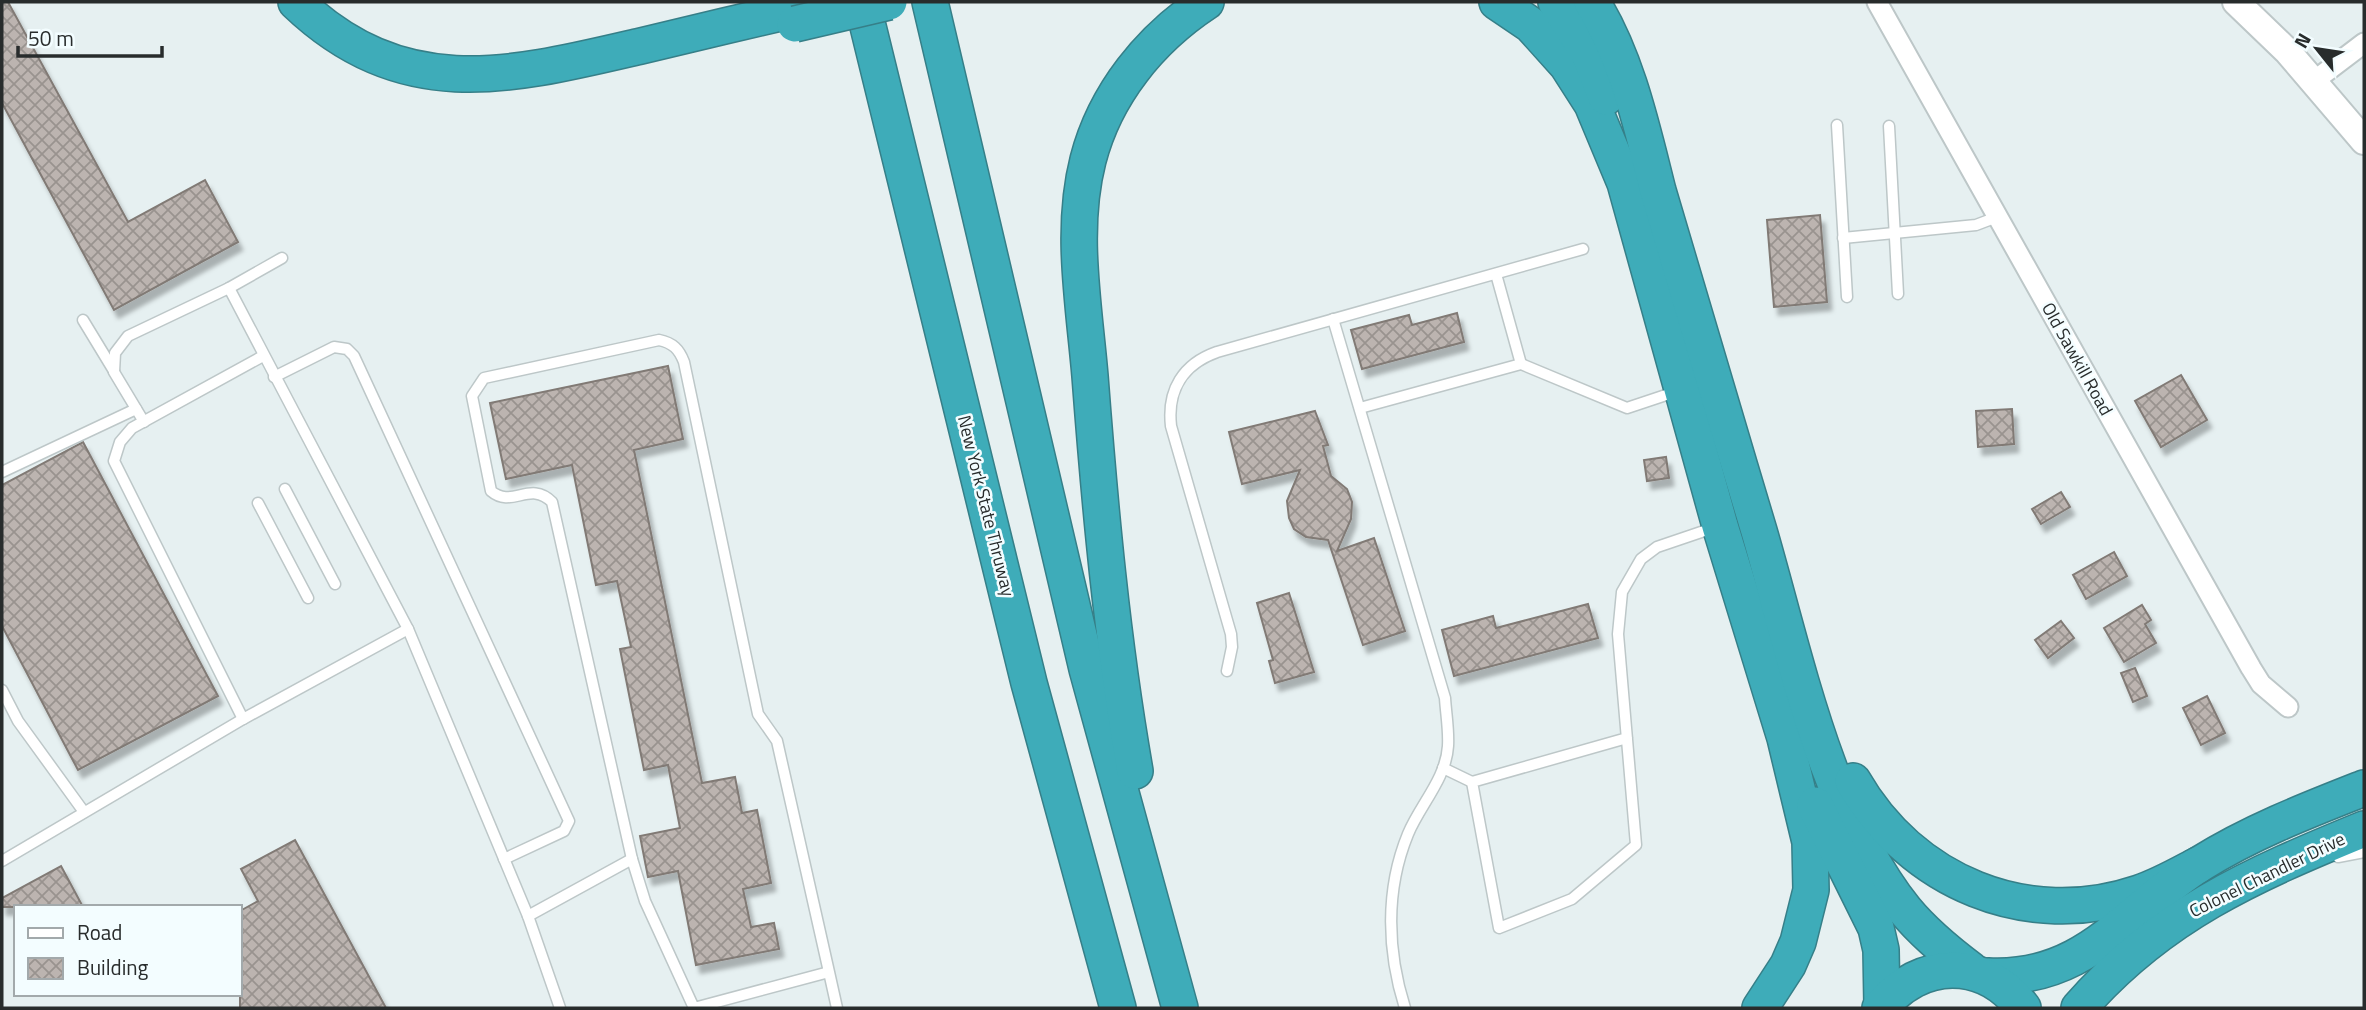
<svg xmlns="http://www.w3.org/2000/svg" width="2366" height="1010" font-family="'Titillium Web',sans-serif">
  <defs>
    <pattern id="building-cross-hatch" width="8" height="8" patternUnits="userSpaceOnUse" patternTransform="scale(1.75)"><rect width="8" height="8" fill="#bcb4b0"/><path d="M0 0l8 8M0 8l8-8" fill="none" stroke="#99938f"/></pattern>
    <filter id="shadow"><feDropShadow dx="4.5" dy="8" stdDeviation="2" flood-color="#0004"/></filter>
  </defs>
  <rect width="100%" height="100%" fill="#e6f0f1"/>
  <g fill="url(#building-cross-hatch)" stroke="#817a75" stroke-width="2" filter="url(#shadow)">
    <polygon points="2,2 8,2 128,222 205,180 238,242 114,310 2,103"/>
    <polygon points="1820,215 1827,302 1774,307 1767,220"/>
    <polygon points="1457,313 1464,342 1362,369 1351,330 1409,315 1412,325"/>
    <polygon points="668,366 683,439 634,450 702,783 735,777 742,813 757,810 771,883 743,889 751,927 774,923 779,949 696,965 678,871 648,877 640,836 680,828 668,765 644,770 620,649 631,647 617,581 596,585 572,465 506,479 490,403"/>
    <polygon points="2181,375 2207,420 2161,447 2135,401"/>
    <polygon points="2012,409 2014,444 1978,447 1976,411"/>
    <polygon points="1315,411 1328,445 1323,446 1331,476 1347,489 1352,502 1351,519 1337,551 1374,538 1405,631 1363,645 1328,540 1306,537 1294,529 1289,518 1287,501 1300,470 1242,484 1229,432"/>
    <polygon points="83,442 218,696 78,770 2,626 2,485"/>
    <polygon points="1666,457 1669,478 1647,481 1644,460"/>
    <polygon points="2061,492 2070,507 2041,524 2032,509"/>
    <polygon points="2114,552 2127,576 2086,599 2073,575"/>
    <polygon points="1289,593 1314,672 1275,683 1269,661 1273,660 1257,603"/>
    <polygon points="1588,604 1598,638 1454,676 1442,630 1493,616 1496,628"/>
    <polygon points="2142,605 2151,620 2145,624 2156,643 2124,662 2104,628"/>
    <polygon points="2061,621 2074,638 2048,658 2035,640"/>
    <polygon points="2135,668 2147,696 2133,702 2121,673"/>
    <polygon points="2207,696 2225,733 2201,745 2183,708"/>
    <polygon points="295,840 386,1008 240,1008 240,911 258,901 241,869"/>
    <polygon points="61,866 83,907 2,907 2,898"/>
  </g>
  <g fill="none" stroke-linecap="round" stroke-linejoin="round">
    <defs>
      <g id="lane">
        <polyline points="1837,125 1847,297"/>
        <polyline points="1889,126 1898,294"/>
        <polyline points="1843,238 1976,225 1997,217"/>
        <polyline points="282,258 229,288 408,629 528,916 560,1008"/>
        <polyline points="1496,274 1521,364"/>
        <path d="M1333 319 1445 698C1446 714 1449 730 1448 746 1446 779 1420 805 1408 834 1385 890 1387 951 1405 1008"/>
        <polyline points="83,320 114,371"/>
        <polyline points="274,377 334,347 347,349 354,356 569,821 564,831 504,859"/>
        <polyline points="1360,408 1521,364 1627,408 1678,391"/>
        <polyline points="144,422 114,372 115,353 128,336 229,288"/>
        <polyline points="2,472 136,409"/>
        <polyline points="285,489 335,584"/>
        <polyline points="258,503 308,598"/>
        <path d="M1227 671 1232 647 1231 634 1171 426C1167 390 1183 364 1217 352L1583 249"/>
        <polyline points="2,690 18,721 84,812"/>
        <polyline points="243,719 114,461 120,442 132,428 263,356"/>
        <polyline points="1627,738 1472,782 1499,928 1572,899 1636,845 1618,634 1622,592 1641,559 1657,547 1713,528"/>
        <polyline points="1443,768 1472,782"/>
        <polyline points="2338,857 2364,852"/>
        <polyline points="2,861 243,719 408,629"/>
        <polyline points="528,916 632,859"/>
        <path d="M829 972 694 1008 645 901 632 859 552 502C530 480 512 509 491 491L472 396 484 378 659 340C673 343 679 349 684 362L758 714 777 741 829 972 837 1008"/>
      </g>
      <g id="street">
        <polyline points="1877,2 2251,668 2261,684 2288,707"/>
        <polyline points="2314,81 2364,43"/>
      </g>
      <polyline id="secondary" points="2236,2 2288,52 2364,141"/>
      <g id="highway">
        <path d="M296 2C404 105 512 76 641 46 703 31 766 16 828 2"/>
        <polyline points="862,2 1029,683 1118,1008"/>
        <polyline points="930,2 1087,669 1180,1008"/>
        <polyline points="1497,2 1531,25 1567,65 1592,104 1625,183 1720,526 1785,738 1810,842 1811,890 1798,942 1788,965 1760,1008"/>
        <polyline points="1556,2 1589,53 1606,97"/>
        <path d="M1592 2C1627 58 1642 128 1658 191 1692 305 1725 418 1759 531 1794 651 1826 812 1905 910 1924 933 1947 952 1971 970"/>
        <path d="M1135 771C1112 640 1100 508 1090 376 1084 305 1070 230 1088 160 1105 94 1150 39 1206 2"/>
        <path d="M1853 781C1911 882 2027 931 2139 893 2160 886 2179 875 2198 865"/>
        <polyline points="1815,805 1876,928 1881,950 1882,1006"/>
        <path d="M1988 976C2087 981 2126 910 2200 864 2251 832 2308 810 2364 788"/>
        <path d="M1880 1008C1921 958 1984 957 2023 1008"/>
        <path d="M2079 1008C2160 915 2252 875 2364 829"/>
      </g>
    </defs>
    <use href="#lane" stroke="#bdc7c8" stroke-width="13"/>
    <use href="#street" stroke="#bdc7c8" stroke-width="23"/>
    <use href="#secondary" stroke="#bdc7c8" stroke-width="30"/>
    <use href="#highway" stroke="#367f88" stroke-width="38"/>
    <use href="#lane" stroke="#fff" stroke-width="10"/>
    <use href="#street" stroke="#fff" stroke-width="19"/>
    <use href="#secondary" stroke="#fff" stroke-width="26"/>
    <use href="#highway" stroke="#3eacb9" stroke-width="35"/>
    <defs>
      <polyline id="highway-bridge" points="795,24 889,2"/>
    </defs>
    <use href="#highway-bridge" stroke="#367f88" stroke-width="38" stroke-linecap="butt"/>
    <use href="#highway-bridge" stroke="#3eacb9" stroke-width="35"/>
  </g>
  <g text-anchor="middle" stroke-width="5" stroke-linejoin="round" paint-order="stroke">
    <g font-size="18" fill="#282c2c" stroke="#f3fdff">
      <text transform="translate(2077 359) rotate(61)" y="6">Old Sawkill Road</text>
      <text transform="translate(986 506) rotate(76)" y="6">New York State Thruway</text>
      <text transform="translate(2267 875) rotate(-26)" y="6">Colonel Chandler Drive</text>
    </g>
  </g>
  <rect width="2366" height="1010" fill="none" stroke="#282c2c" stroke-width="7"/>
  <rect x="14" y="905" width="228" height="91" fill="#f3fdff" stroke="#a2a9ab" stroke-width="2"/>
  <rect x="28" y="928" width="35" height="10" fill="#ffffff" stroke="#a2a9ab" stroke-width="2"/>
  <text x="77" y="940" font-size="21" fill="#282c2c">Road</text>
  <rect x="28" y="958" width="35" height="21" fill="url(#building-cross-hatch)" stroke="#a2a9ab" stroke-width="2"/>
  <text x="77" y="975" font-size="21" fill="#282c2c">Building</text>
  <g transform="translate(2317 49) rotate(300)" stroke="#f3fdff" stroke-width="5" paint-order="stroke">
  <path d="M0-5L12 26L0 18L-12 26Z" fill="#282c2c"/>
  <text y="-10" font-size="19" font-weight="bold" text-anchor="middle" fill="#282c2c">N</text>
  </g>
  <path d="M18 46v10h144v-10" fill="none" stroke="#282c2c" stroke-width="3.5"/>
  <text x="28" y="46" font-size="21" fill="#282c2c" stroke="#f3fdff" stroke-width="5" paint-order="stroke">50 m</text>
</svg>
